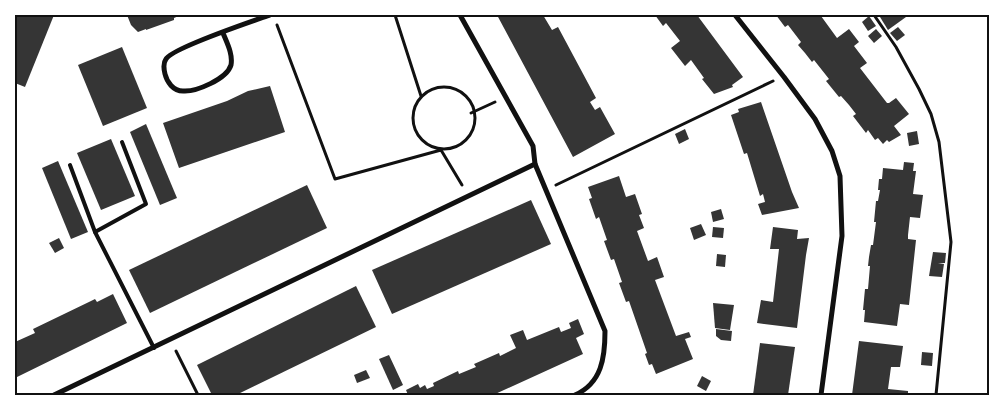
<svg xmlns="http://www.w3.org/2000/svg" width="1004" height="410" font-family="Ubuntu,sans-serif">
  <rect width="100%" height="100%" fill="#fff"/>
  <g fill="#353535">
    <polygon points="15,15 54,15 25,87 15,83"/>
    <polygon points="127,15 181,15 174,18 174,20 146,30 146,29 138,32 131,25"/>
    <polygon points="497,15 543,15 552,30 558,27 596,98 590,102 595,110 600,107 615,134 573,157"/>
    <polygon points="655,15 697,15 743,77 732,85 733,87 714,94 702,79 704,78 691,60 685,66 671,48 680,41 666,23 663,26"/>
    <polygon points="776,15 822,15 821,16 837,38 849,29 859,42 854,46 867,63 860,68 887,103 889,103 896,98 909,114 894,126 901,135 889,142 887,140 883,144 878,138 875,140 868,130 866,133 853,116 856,114 849,105 841,96 839,97 826,81 829,79 814,60 812,62 805,53 798,45 801,42 788,25 785,27"/>
    <polygon points="883,15 904,15 906,17 888,30 880,17"/>
    <polygon points="869,16 876,26 868,31 862,22"/>
    <polygon points="898,27 905,35 897,41 890,33"/>
    <polygon points="876,29 882,36 874,43 868,36"/>
    <polygon points="122,47 147,108 103,126 78,65"/>
    <polygon points="270,86 285,132 179,168 163,123 227,101 248,91"/>
    <polygon points="761,102 792,192 799,208 762,215 758,204 765,202 763,194 760,196 747,153 744,154 731,115 739,112 738,109"/>
    <polygon points="146,124 177,198 160,205 130,132"/>
    <polygon points="685,129 689,139 679,144 675,134"/>
    <polygon points="917,131 919,144 909,146 907,133"/>
    <polygon points="111,139 135,196 101,210 77,153"/>
    <polygon points="58,161 88,232 71,239 42,168"/>
    <polygon points="904,162 914,163 913,171 916,171 913,194 923,195 920,218 910,217 908,235 908,239 916,240 909,305 900,304 897,326 864,322 865,310 863,310 865,289 868,289 870,266 868,266 869,257 871,245 873,245 876,222 874,222 876,201 878,201 880,190 878,190 879,179 882,179 883,168 903,170"/>
    <polygon points="619,176 626,197 635,194 642,214 639,215 644,228 637,231 648,261 657,257 664,277 655,280 676,336 689,332 691,337 685,339 693,359 656,374 652,364 649,365 645,354 647,353 629,301 626,302 619,283 622,282 614,259 611,260 604,241 607,240 599,217 596,219 589,199 592,198 588,187"/>
    <polygon points="307,185 327,228 150,313 129,270"/>
    <polygon points="531,200 551,244 392,314 372,270"/>
    <polygon points="721,209 724,219 713,222 711,212"/>
    <polygon points="701,224 706,235 694,240 690,228"/>
    <polygon points="713,227 724,228 723,238 712,237"/>
    <polygon points="773,227 798,230 797,239 809,238 806,255 797,328 757,323 761,300 773,302 779,249 770,249"/>
    <polygon points="59,238 64,248 55,253 49,243"/>
    <polygon points="933,252 946,253 945,263 938,263 944,264 942,277 929,276"/>
    <polygon points="717,254 726,255 725,267 716,266"/>
    <polygon points="356,286 376,327 236,395 212,395 197,365"/>
    <polygon points="113,294 127,323 15,378 15,342 35,333 33,329 91,301 95,299 97,302"/>
    <polygon points="713,303 734,305 730,330 715,328"/>
    <polygon points="578,319 584,334 576,338 583,354 493,395 408,395 406,390 418,384 420,388 425,385 427,389 434,386 433,383 458,371 459,374 476,367 474,364 499,353 500,356 516,348 510,335 523,330 527,340 559,327 561,332 571,328 569,323"/>
    <polygon points="716,329 732,331 731,341 721,340 716,336"/>
    <polygon points="859,341 903,346 900,367 891,367 888,389 908,391 908,395 852,395"/>
    <polygon points="760,343 795,347 788,395 753,395"/>
    <polygon points="922,352 933,353 932,366 921,365"/>
    <polygon points="389,355 403,385 393,390 379,359"/>
    <polygon points="366,370 370,378 357,383 354,375"/>
    <polygon points="702,376 711,381 706,391 697,386"/>
  </g>
  <g fill="none" stroke-linecap="round" stroke-linejoin="round">
    <g stroke="#111" stroke-width="3">
      <polyline points="395,15 421,96"/>
      <polyline points="874,15 896,47 919,89 931,114 939,142 951,242 936,395"/>
      <polyline points="277,25 335,179 441,150 462,185"/>
      <circle cx="444" cy="118" r="31"/>
      <polyline points="471,113 495,102"/>
      <polyline points="556,185 773,81"/>
      <polyline points="176,351 198,395"/>
    </g>
    <g stroke="#111" stroke-width="4">
      <polyline points="70,165 95,232 154,348"/>
      <polyline points="95,232 146,204 122,142"/>
    </g>
    <g stroke="#111" stroke-width="5">
      <path d="M460 15 533 146 535 164 605 331C605 357 602 383 575 395"/>
      <polyline points="735,15 784,77 815,119 832,151 840,176 842,236 821,395"/>
      <path d="M223 33C227 43 233 54 231 65 227 79 196 92 183 91 173 91 167 82 165 74 164 70 163 63 166 59 172 48 253 21 270 15"/>
      <polyline points="54,395 535,164"/>
    </g>
  </g>
  <rect width="1004" height="410" fill="none" stroke="#ffffff" stroke-width="32"/>
  <rect x="16" y="16" width="972" height="378" fill="none" stroke="#111" stroke-width="2"/>
</svg>
